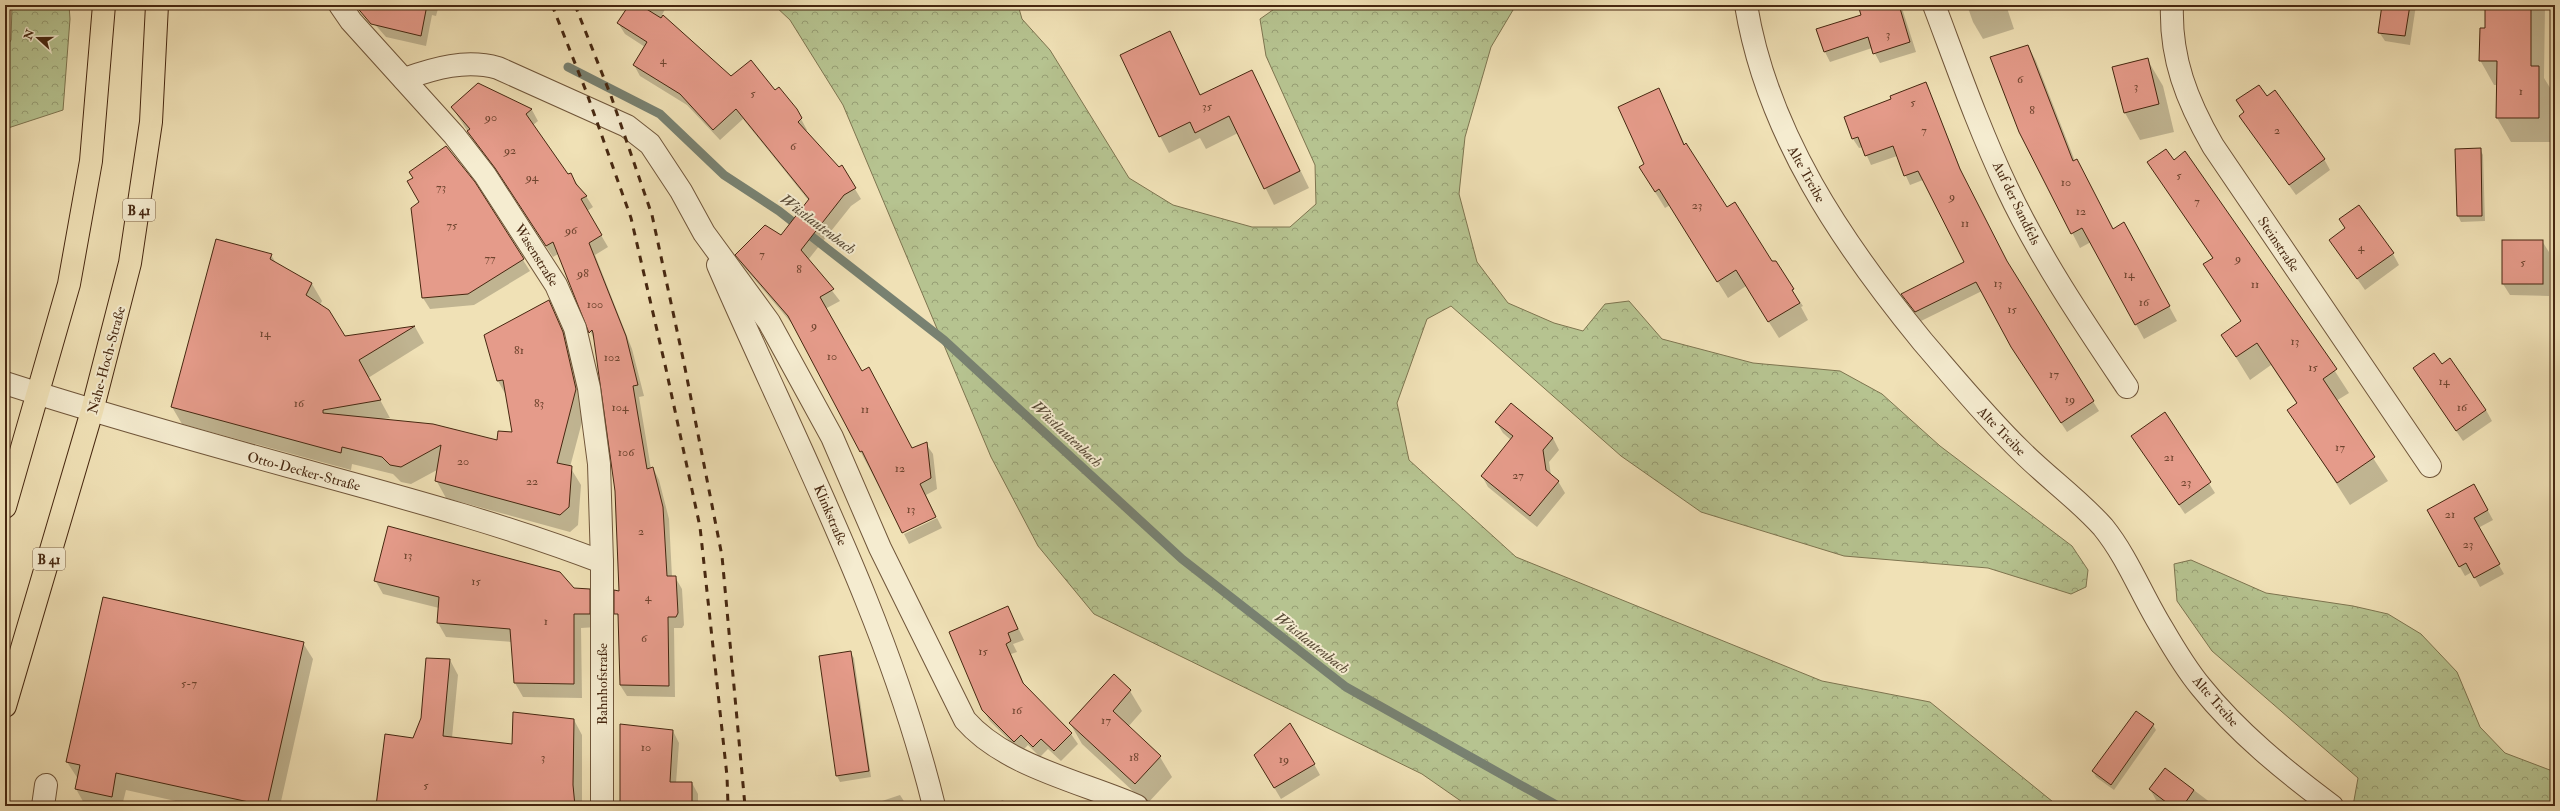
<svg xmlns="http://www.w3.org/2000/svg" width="2560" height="811" font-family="'IM FELL Double Pica',serif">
  <defs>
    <pattern id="forest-crowns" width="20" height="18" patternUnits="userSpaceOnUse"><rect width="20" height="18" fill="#b6c390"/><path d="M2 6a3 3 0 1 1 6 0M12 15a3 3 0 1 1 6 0" fill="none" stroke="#969e74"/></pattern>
  </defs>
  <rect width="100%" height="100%" fill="#f0e1b6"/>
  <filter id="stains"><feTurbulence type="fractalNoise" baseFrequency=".005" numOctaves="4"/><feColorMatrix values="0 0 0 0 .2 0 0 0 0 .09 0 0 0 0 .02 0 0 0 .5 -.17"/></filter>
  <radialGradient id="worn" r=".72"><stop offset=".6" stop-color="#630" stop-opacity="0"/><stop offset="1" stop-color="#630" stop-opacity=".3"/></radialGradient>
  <g fill="url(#forest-crowns)" stroke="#7e7550">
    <polygon points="12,5 69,5 70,19 63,110 5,129 5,50 11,40"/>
    <polygon points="774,5 1018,5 1022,19 1050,50 1129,178 1173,205 1252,227 1290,227 1316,204 1315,165 1266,56 1260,19 1280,5 1516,5 1491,47 1465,137 1459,194 1477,262 1508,303 1554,323 1583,331 1605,304 1629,301 1662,339 1753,363 1840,371 1882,394 1940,446 2072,546 2088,570 2086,587 2071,594 1988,568 1844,556 1701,512 1621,456 1451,306 1427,319 1397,403 1409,460 1516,557 1822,681 1930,702 2058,806 1468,806 1422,774 1094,614 1038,546 991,457 843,105 790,20"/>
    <polygon points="2191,560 2266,593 2353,606 2388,614 2421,634 2457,672 2480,727 2505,753 2555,772 2555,806 2353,806 2358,778 2212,651 2177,601 2174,564"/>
  </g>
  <g fill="#0003">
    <polygon points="358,5 439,5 436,16 432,15 426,46 386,37"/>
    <polygon points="630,5 667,5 662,15 731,77 775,92 801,119 807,130 806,131 838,168 841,166 861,199 851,206 808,260 840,301 825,309 862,372 912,449 926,444 933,454 937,489 926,495 936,516 903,532 794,326 743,266 737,255 782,236 809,201 743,119 720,140 687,105 640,76 634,65 645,47 625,34 618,23"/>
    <polygon points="1859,5 1901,5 1916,52 1880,63 1872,48 1830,62 1825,52 1862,15"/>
    <polygon points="1967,5 2006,5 2014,29 1983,39 1973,22"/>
    <polygon points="2383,5 2416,5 2410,45 2385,41 2379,32"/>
    <polygon points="2486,5 2545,5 2544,78 2552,91 2552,142 2511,142 2497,118 2498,85 2494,85 2480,60 2486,29"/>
    <polygon points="1169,32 1201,96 1252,71 1309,188 1274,205 1238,133 1206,149 1200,138 1169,153 1160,136"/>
    <polygon points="2028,46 2036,61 2075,161 2113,230 2132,238 2177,321 2144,339 2091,242 2080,248 2020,132"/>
    <polygon points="2147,59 2163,86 2174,132 2140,140 2125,113 2113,67"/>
    <polygon points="1926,83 1965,180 2010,268 2099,411 2067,432 2017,356 1982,291 1921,321 1902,295 1965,262 1923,180 1910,185 1897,156 1871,165 1863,147 1859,148 1853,139 1845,117 1892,100"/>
    <polygon points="478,84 532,110 538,121 533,125 568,176 570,174 586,196 593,207 587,211 608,247 595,255 632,349 644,396 639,397 651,469 653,468 659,480 669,519 672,577 675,577 682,589 684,625 682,628 674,628 675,697 627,696 620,685 620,620 616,613 620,592 616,491 595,342 558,254 553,257 503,180 475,143 452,107"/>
    <polygon points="1659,90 1685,145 1727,209 1772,262 1803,306 1801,307 1808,320 1779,338 1746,286 1728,298 1670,205 1665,208 1650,184 1645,165"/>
    <polygon points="2267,97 2324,159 2330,170 2296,195 2240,116 2245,113 2237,101"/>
    <polygon points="2480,149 2483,155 2485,221 2461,222 2458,216"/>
    <polygon points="2174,161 2300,317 2349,393 2336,401 2388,481 2350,505 2289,410 2297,404 2271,365 2250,380 2222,335 2241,322 2205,265 2213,259 2148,162"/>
    <polygon points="474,183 530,271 474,305 430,309 423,298 421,202"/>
    <polygon points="2346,229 2393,254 2399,265 2365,290 2330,240"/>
    <polygon points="2503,241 2542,241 2549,252 2549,296 2510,295 2503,284"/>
    <polygon points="271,255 276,263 312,284 322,301 320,305 344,337 415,327 424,343 368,378 390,418 381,419 498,441 513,434 507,397 498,381 549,301 573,350 586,407 570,467 581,485 578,525 570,532 446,498 436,480 437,470 411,484 401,482 393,474 352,464 351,470 182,424 172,407"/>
    <polygon points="2442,365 2486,410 2492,421 2463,441 2420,378"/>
    <polygon points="2165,414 2215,493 2185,514 2132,436"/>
    <polygon points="1496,422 1553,438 1559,450 1549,462 1551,475 1558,481 1565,493 1537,527 1488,487 1482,476 1511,440 1503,433"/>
    <polygon points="2474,485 2493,520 2478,528 2504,574 2480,587 2472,572 2465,576 2428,511"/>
    <polygon points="937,518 942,528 909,544 904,534"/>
    <polygon points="375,580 589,590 597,604 597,627 581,628 582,698 523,697 515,683 512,642 446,637 438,623 439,608 383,594"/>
    <polygon points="104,598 303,643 313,659 280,806 198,806 126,790 122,806 85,805 76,789 78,779 67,762"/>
    <polygon points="1008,607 1024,640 1013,644 1017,652 1011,654 1025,686 1071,734 1078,744 1061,761 1048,749 1040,757 1028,745 1021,752 990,721 983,710"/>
    <polygon points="850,652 854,658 871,777 840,782 837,776 820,657"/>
    <polygon points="427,659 450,660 458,675 452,738 513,746 574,720 582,735 582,806 377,806 414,739 421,718"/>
    <polygon points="1114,676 1130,691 1142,711 1128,727 1160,757 1172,777 1147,804 1082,744 1070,723"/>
    <polygon points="2153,725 2156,730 2114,790 2096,777 2093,771"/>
    <polygon points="673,731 679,743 676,783 692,783 698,794 698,806 621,806"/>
    <polygon points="1255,755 1314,764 1320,775 1281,799"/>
    <polygon points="2166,769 2215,806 2154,806 2157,802 2150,789"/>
    <polygon points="900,795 907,806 881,806 879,802"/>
    <polygon points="1003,800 1006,806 989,806"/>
  </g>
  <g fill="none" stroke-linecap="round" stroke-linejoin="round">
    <polyline stroke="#788171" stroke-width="9" points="568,67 660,114 724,175 779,211 944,340 1182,559 1346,687 1558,806"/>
  </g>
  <g fill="#e59b8a" stroke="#462710">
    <polygon points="355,5 427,5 421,36 371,24"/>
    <polygon points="629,5 640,5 661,18 663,15 731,76 751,60 775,90 779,87 797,109 802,118 798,122 839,167 842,165 856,188 844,195 801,250 834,289 820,297 862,371 869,367 912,448 927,442 931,478 920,484 936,517 902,533 862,451 860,452 788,316 735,255 765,225 781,235 809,199 736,109 713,130 680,94 633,65 647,42 617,23"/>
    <polygon points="1858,5 1899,5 1910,42 1873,54 1868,37 1824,52 1816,29 1861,15"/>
    <polygon points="2382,5 2410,5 2405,36 2378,33"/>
    <polygon points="2485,5 2531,5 2531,66 2539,66 2539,118 2496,118 2497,61 2479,61 2480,28 2485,28"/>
    <polygon points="1170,31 1200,95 1252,70 1300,171 1264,189 1229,116 1195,133 1190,122 1159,137 1120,55"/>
    <polygon points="2028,45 2073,161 2077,159 2113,229 2124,222 2170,306 2135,325 2082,228 2071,234 2019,132 1990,57"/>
    <polygon points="2148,58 2159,104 2124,113 2112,67"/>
    <polygon points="1926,82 1960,169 2007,261 2094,401 2061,423 2011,347 1976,282 1915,312 1901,294 1964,262 1918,171 1904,176 1893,146 1865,156 1858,137 1852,139 1844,117 1891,99 1890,96"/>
    <polygon points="478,83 532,109 526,114 568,174 571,173 576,184 587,196 581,199 602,235 589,243 626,336 638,385 633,386 647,469 653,467 663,507 667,576 676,576 678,613 676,617 668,617 669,686 620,685 618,614 614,614 614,590 619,591 615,491 593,333 592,330 589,333 553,242 546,246 495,168 467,131 470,129 451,107"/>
    <polygon points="2259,85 2267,96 2275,90 2325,159 2289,185 2239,116 2244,112 2236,100"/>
    <polygon points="1659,88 1684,145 1686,143 1727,207 1735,202 1772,261 1776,261 1794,289 1792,290 1800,303 1768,322 1736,270 1717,282 1659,189 1655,192 1639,167 1644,164 1618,107"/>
    <polygon points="446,146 475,182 524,259 468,294 422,298 411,208 419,202 407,181 413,178 409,172"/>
    <polygon points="2481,148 2482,216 2457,216 2455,149"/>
    <polygon points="2166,149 2174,160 2185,151 2337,369 2323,379 2375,457 2337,483 2287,410 2297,403 2257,343 2236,357 2221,335 2241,321 2203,264 2213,258 2147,162"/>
    <polygon points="2359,205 2394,253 2357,279 2329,240 2345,228 2339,219"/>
    <polygon points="216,239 272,254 270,259 312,283 306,295 329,310 345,336 415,326 359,360 381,400 323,410 323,413 433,424 497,440 498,431 512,432 503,380 497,381 484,335 549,300 563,332 576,389 557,463 572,466 569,507 560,515 435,481 441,445 401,467 390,465 382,457 342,447 341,453 171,407"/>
    <rect x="2502" y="240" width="41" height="44"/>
    <polygon points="2434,353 2442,364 2450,358 2486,410 2456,431 2413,368"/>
    <polygon points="1511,403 1553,438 1543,450 1546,470 1559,481 1530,516 1481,476 1513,436 1495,422"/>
    <polygon points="2165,412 2211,482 2179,505 2131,436"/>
    <polygon points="2474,484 2488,510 2474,518 2500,564 2474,578 2466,563 2459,567 2427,510"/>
    <polygon points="388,526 560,572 574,588 590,589 590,614 574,614 574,684 514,683 510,629 437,623 439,597 374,581"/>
    <polygon points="103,597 304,642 267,806 116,773 112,797 75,789 80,765 66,762"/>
    <polygon points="1008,606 1018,629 1008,633 1011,641 1006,644 1023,683 1072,733 1054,751 1041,739 1033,747 1021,735 1014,742 982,710 949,632"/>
    <polygon points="851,651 869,771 836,776 819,656"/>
    <polygon points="426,658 450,659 443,736 512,744 513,712 574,719 573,785 575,806 376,806 385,734 413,738 421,718"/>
    <polygon points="1114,674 1131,690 1113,711 1161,756 1135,784 1069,723"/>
    <polygon points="2136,711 2154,724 2111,785 2092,771"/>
    <polygon points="1290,723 1315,764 1274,788 1254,755"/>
    <polygon points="620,724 673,730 670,782 692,782 692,806 620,806"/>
    <polygon points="2165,768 2194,790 2183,806 2171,806 2149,789"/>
  </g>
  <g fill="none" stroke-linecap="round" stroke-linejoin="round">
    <defs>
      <g id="street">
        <polyline points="340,5 351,21 454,135 485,175 556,285 575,328 589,388 599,464 602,562 602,806"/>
        <path d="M1746 5C1767 133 1842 243 1923 342 1955 379 1986 417 2021 451 2047 477 2079 500 2103 527 2128 558 2141 594 2162 628 2173 647 2186 669 2201 687 2237 732 2285 771 2332 806"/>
        <path d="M1934 5C1957 66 1979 129 2007 188 2040 258 2084 323 2127 387"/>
        <path d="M2172 5C2170 58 2187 101 2213 146L2430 466"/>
        <path d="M404 79C435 68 466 59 498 68L627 126 650 144 681 191 704 233 769 322 832 437 880 548 965 720C1005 766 1082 782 1137 806"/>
        <path d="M718 265C795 443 888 617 934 806"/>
        <path d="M5 383C110 417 215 446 321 475 416 501 511 527 602 562"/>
        <polyline points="43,806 46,785"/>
      </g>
      <g id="primary">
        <polyline points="5,507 69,284 91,161 104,5"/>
        <polyline points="5,706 92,411 130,263 151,122 157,5"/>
      </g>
    </defs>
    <use href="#street" stroke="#70563a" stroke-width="24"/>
    <use href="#primary" stroke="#462710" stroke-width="24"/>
    <use href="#street" stroke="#f5ecd0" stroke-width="22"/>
    <use href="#primary" stroke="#f0e1b6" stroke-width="22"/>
    <g stroke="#462710" stroke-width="3" stroke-dasharray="7 7" stroke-linecap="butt">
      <polyline points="552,5 586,91 631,218 666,369 700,527 727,776 728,806"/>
      <polyline points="575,5 611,96 652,215 684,363 722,556 745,806"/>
    </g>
  </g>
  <g text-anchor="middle" stroke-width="4" stroke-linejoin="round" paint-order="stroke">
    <g font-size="12" fill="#6e442e">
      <text x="1888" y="38">3</text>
      <text x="663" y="64">4</text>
      <text x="2020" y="83">6</text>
      <text x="2136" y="90">3</text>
      <text x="2521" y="95">1</text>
      <text x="753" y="97">5</text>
      <text x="1913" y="106">5</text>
      <text x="1207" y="110">35</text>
      <text x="2032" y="114">8</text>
      <text x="491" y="121">90</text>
      <text x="1924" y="134">7</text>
      <text x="2277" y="134">2</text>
      <text x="793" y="150">6</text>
      <text x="510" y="154">92</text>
      <text x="2179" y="179">5</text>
      <text x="532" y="181">94</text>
      <text x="2066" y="186">10</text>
      <text x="441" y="191">73</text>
      <text x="1952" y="200">9</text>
      <text x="2197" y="205">7</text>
      <text x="1697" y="209">23</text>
      <text x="2081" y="215">12</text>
      <text x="1965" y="227">11</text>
      <text x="452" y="229">75</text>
      <text x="571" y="234">96</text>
      <text x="2361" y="251">4</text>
      <text x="762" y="258">7</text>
      <text x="490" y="262">77</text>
      <text x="2238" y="262">9</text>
      <text x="2523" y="266">5</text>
      <text x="799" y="273">8</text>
      <text x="583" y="277">98</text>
      <text x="2129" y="278">14</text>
      <text x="1998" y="287">13</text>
      <text x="2255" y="288">11</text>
      <text x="2144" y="306">16</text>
      <text x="595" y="308">100</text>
      <text x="2012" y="313">15</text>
      <text x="814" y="329">9</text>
      <text x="265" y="337">14</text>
      <text x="2295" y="345">13</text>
      <text x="519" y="354">81</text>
      <text x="832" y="360">10</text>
      <text x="612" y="361">102</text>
      <text x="2313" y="371">15</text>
      <text x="2054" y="378">17</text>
      <text x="2444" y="385">14</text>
      <text x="2070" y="403">19</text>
      <text x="299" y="407">16</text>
      <text x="539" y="407">83</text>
      <text x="620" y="411">104</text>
      <text x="2462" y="411">16</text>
      <text x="865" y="413">11</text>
      <text x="2340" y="451">17</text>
      <text x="626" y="456">106</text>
      <text x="2169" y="461">21</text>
      <text x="463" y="465">20</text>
      <text x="900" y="472">12</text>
      <text x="1518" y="479">27</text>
      <text x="532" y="485">22</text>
      <text x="2186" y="486">23</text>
      <text x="911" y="513">13</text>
      <text x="2450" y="518">21</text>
      <text x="641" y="535">2</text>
      <text x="2468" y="548">23</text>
      <text x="408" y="559">13</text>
      <text x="476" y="585">15</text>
      <text x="648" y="601">4</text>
      <text x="546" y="625">1</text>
      <text x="644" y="642">6</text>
      <text x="983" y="655">15</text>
      <text x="189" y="687">5-7</text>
      <text x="1017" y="714">16</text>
      <text x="1106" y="724">17</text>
      <text x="646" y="751">10</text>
      <text x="543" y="761">3</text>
      <text x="1134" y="761">18</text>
      <text x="1284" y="763">19</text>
      <text x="426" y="789">5</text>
    </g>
    <g fill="#f5ecd0" stroke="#7a624a" stroke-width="1">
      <rect x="123" y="199" width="32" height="22" rx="3"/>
      <rect x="33" y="548" width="32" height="22" rx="3"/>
    </g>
    <g font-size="13" font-weight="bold" fill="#462710">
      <text x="139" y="215">B 41</text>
      <text x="49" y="564">B 41</text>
    </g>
    <g font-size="14" fill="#462710" stroke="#f5ecd0">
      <text transform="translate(1807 174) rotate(61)" y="5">Alte Treibe</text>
      <text transform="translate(2017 203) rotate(64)" y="5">Auf der Sandfels</text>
      <text transform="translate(2279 244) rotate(56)" y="5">Steinstraße</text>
      <text transform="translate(537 255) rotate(58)" y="5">Wasenstraße</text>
      <text transform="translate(106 360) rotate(-75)" y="5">Nahe-Hoch-Straße</text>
      <text transform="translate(2002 431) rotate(46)" y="5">Alte Treibe</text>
      <text transform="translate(304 471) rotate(15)" y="5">Otto-Decker-Straße</text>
      <text transform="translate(831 515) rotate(67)" y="5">Klinkstraße</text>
      <text transform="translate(602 684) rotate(-90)" y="5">Bahnhofstraße</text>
      <text transform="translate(2216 701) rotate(49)" y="5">Alte Treibe</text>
    </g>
    <g font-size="15" font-style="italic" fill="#5b4c38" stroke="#f5ecd0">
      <text transform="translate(818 224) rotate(37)" y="5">Wüstlautenbach</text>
      <text transform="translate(1067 434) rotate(43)" y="5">Wüstlautenbach</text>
      <text transform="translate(1312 643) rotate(38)" y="5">Wüstlautenbach</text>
    </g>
  </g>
  <rect width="2560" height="811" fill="none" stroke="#f0e1b6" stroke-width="20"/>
  <rect x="6" y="6" width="2548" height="799" fill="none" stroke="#462710" stroke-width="2"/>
  <rect x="10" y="10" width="2540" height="791" fill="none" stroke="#462710"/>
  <g transform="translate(38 38) rotate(291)" stroke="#f5ecd0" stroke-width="3" paint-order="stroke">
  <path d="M0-3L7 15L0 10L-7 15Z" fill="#462710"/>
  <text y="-6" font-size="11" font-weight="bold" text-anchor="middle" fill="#462710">N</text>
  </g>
  <rect width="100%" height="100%" filter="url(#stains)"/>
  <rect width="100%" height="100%" fill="url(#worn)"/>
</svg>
